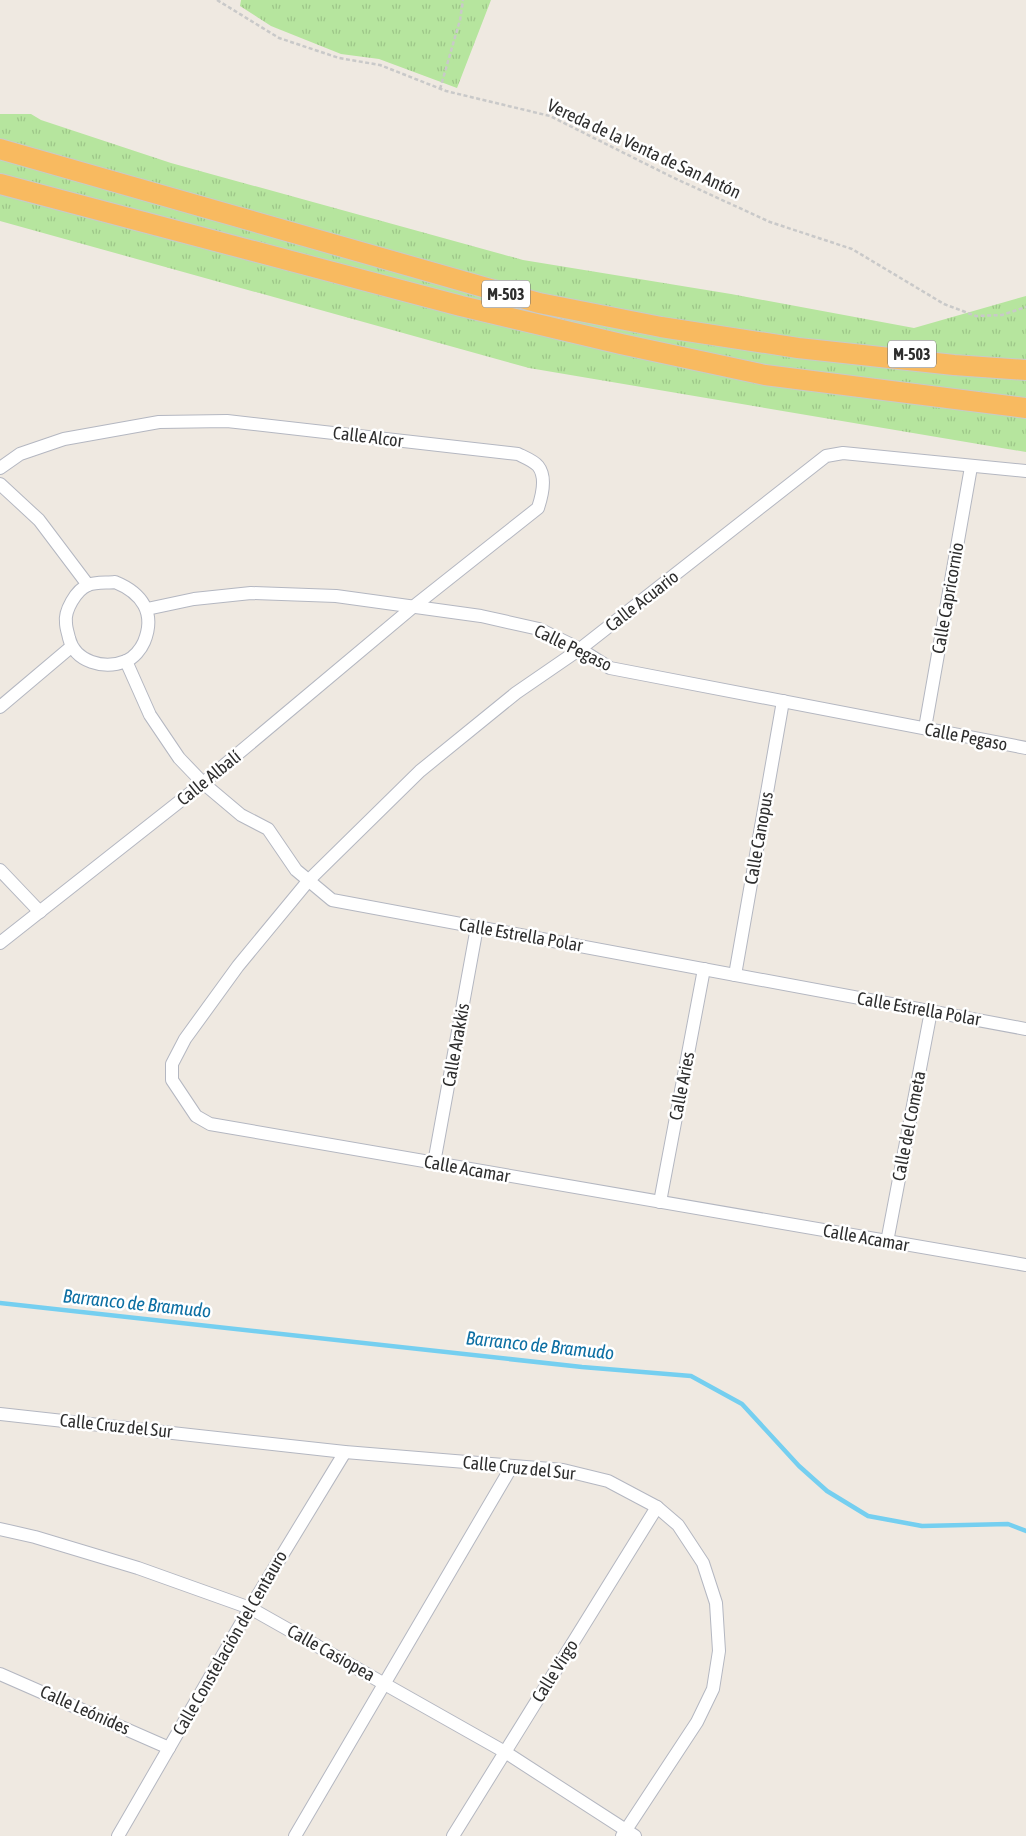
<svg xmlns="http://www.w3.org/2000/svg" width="1026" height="1836" font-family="'Asap Condensed',sans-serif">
  <defs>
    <pattern id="grass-tufts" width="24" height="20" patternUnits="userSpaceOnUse" patternTransform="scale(1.25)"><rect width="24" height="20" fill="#b6e59e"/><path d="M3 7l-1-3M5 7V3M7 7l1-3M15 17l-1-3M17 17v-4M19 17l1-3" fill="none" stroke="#9dc588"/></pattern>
  </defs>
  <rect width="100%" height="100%" fill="#efe9e1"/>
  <g fill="url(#grass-tufts)">
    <polygon points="241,0 491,0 457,88 379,59 341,54 271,26 240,6"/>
    <polygon points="0,114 31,114 41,120 171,163 523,260 731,294 914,328 1026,296 1026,452 529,368 0,221"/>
  </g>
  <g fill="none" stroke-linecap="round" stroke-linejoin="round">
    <polyline stroke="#75cff0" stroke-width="4.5" points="0,1303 582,1367 691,1376 742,1404 799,1466 827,1491 868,1516 922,1526 1008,1524 1026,1531"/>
    <defs>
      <g id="minor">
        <path d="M0 468 20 454 64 439 159 422 227 421 518 454C524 457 534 461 538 466 547 477 542 496 538 508L413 607 203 783 0 943"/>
        <polyline points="1026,471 843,453 826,456 580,649 516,693 420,771 309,880 238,966 185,1039 172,1064 172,1080 196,1116 210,1124 1026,1265"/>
        <polyline points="0,484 39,520 88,585"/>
        <path d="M115 582C142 593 156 613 144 642 141 649 134 658 126 661 104 670 75 662 69 638 68 633 66 628 66 623 64 611 76 590 88 585 95 582 107 583 115 582Z"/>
        <polyline points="147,609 194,599 251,593 336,596 481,616 539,629 580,649 610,668 1026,748"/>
        <polyline points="126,661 150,715 179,758 203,783 241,815 268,829 296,870 332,900 1026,1029"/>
        <polyline points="0,707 71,647"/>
        <polyline points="925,728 971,467"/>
        <polyline points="0,870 40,912"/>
        <polyline points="735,975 783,701"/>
        <polyline points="434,1163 477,927"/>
        <polyline points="660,1202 704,969"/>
        <polyline points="887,1242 931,1011"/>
        <polyline points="0,1414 345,1452 563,1470 608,1481 657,1507 678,1525 703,1563 716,1603 719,1651 713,1689 697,1722 622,1836"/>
        <polyline points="0,1529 35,1537 138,1568 250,1608 505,1752 635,1836"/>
        <polyline points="0,1674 169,1748"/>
        <polyline points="118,1836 250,1608 345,1452"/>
        <polyline points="295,1836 512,1466"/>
        <polyline points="453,1836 657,1507"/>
      </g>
      <g id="trunk">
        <polyline points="0,149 539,303 661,327 798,348 954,365 1026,370"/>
        <polyline points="0,184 461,306 621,344 765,375 1026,408"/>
      </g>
    </defs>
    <use href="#minor" stroke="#b4b7c1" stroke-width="14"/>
    <use href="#trunk" stroke="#c9c9c9" stroke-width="22"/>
    <g stroke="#c9c9c9" stroke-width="2.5" stroke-dasharray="4 2.5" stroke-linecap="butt">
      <polyline points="217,0 279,38 339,58 380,65 446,91 550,116 672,177 770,222 852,249 944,304 976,316 1002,315 1026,307"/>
      <polyline points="440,89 460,20 463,0"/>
    </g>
    <use href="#minor" stroke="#fff" stroke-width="12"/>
    <use href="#trunk" stroke="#f8ba60" stroke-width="20"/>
  </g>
  <g text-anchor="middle" stroke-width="5" stroke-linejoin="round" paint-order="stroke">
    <g fill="#fff" stroke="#6d6d6d" stroke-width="1">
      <rect x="482" y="280.5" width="48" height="27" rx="4"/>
      <rect x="888" y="340.5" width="48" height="27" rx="4"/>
    </g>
    <g font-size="16" font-weight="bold" fill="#2e2e2e">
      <text x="506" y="300">M-503</text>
      <text x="912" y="360">M-503</text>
    </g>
    <g font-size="18" fill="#2e2e2e" stroke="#fff">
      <text transform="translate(644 149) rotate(25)" y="6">Vereda de la Venta de San Antón</text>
      <text transform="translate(368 437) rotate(7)" y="6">Calle Alcor</text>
      <text transform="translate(948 598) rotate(-80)" y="6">Calle Capricornio</text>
      <text transform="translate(642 601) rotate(-38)" y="6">Calle Acuario</text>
      <text transform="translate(573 648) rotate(26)" y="6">Calle Pegaso</text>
      <text transform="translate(966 737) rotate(11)" y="6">Calle Pegaso</text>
      <text transform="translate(209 778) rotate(-39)" y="6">Calle Albalí</text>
      <text transform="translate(759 838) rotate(-80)" y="6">Calle Canopus</text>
      <text transform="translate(521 935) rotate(10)" y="6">Calle Estrella Polar</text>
      <text transform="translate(919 1009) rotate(10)" y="6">Calle Estrella Polar</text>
      <text transform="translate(456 1045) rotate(-80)" y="6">Calle Arakkis</text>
      <text transform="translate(682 1086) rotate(-79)" y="6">Calle Aries</text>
      <text transform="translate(909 1126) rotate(-79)" y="6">Calle del Cometa</text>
      <text transform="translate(467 1169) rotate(10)" y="6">Calle Acamar</text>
      <text transform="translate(866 1238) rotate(10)" y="6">Calle Acamar</text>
      <text transform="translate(116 1426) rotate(6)" y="6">Calle Cruz del Sur</text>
      <text transform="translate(519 1468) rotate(6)" y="6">Calle Cruz del Sur</text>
      <text transform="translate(230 1643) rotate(-60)" y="6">Calle Constelación del Centauro</text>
      <text transform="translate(331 1653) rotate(29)" y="6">Calle Casiopea</text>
      <text transform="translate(555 1671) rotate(-58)" y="6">Calle Virgo</text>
      <text transform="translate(85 1710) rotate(24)" y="6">Calle Leónides</text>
    </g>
    <g font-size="19" font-style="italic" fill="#0d6fa3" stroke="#fff">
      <text transform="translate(137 1303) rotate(6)" y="7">Barranco de Bramudo</text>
      <text transform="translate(540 1345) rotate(6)" y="7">Barranco de Bramudo</text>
    </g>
  </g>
</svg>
